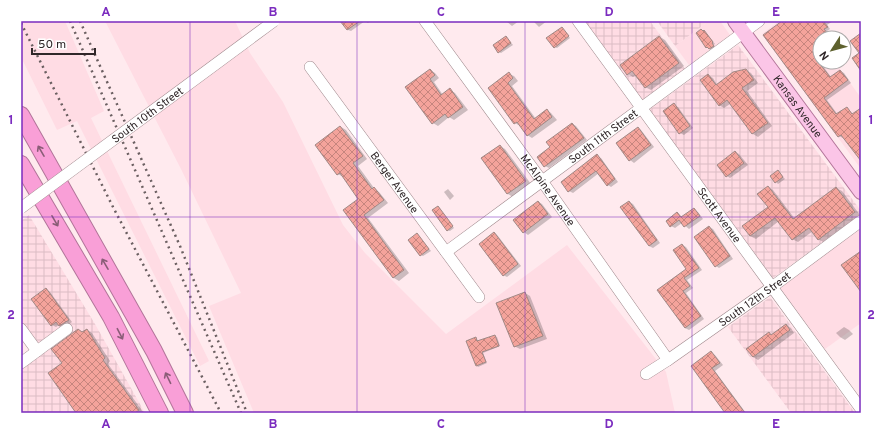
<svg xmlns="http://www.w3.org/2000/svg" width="882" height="434" font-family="Overpass,sans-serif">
  <defs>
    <pattern id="industrial-grid" width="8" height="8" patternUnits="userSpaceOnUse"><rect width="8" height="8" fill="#ffdce4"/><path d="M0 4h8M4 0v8" fill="none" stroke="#dbbdc4"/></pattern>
    <pattern id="building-cross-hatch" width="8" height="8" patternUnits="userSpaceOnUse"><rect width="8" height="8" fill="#f4a39b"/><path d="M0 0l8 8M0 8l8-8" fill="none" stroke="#c6857e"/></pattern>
  </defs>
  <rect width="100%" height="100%" fill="#ffeaee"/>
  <g fill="#ffdce4">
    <polygon points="21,21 65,21 104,111 91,118 209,361 200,366 77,121 57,130 21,57"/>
    <polygon points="105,21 235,21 250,53 283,102 343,225 365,253 446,334 567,245 666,372 675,413 254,413 209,306 241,293 181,169"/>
    <polygon points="709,21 720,21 730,35 689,65 675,46"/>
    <polygon points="779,21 805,21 820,42 820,62 835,62 861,98 861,169 762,34"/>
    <polygon points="861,228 861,323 825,349 781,289 782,287"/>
  </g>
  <g fill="url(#industrial-grid)">
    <polygon points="584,21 650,21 685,69 642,100"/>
    <polygon points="657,21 709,21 675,46"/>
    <polygon points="738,45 861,211 861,214 773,278 649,110"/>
    <polygon points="29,215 95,324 145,413 21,413 21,370 43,353 21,324 21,221"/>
    <polygon points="770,297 855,413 791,413 728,327"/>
  </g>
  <g fill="#0003">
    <polygon points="341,21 370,21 368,23 365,21 351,31 348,30"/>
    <polygon points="506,21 519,21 512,26"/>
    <polygon points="533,21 547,21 539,27"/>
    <polygon points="784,21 833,21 827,25 830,29 827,31 832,38 820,38 820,57 816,60 820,62 831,77 840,71 844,73 851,83 827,100 838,115 847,108 853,114 861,109 861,160 844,137 843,138 839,136"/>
    <polygon points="562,28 570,38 557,48 555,47"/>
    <polygon points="701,30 706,33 715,44 713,45 715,47 712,50 707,47"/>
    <polygon points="660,37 665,40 684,66 651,90 645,87 636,75 633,77 628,74"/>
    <polygon points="508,39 513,45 501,53 499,52"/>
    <polygon points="430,70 435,73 439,78 434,82 443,95 450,90 455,93 468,110 454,120 449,117 438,126 433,123 406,87"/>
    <polygon points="746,70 751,73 758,83 747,91 772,126 758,137 753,134 730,104 724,108 719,105 708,75 713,78 717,85"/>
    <polygon points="509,74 514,76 518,81 512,86 536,119 547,110 551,113 557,120 532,138 527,135 520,126 515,123 489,88"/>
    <polygon points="674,105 678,107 693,128 684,135 680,133"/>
    <polygon points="572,124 576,126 587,140 549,168 545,166 552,147"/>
    <polygon points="341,127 346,130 367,159 358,166 374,188 379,192 388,203 368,218 409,273 399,281 394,278 345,210 360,199 343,177 338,174"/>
    <polygon points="638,128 641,130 654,147 634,163 630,160 617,143"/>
    <polygon points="500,146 505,149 531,184 513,197 508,194 482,159"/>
    <polygon points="735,152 739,154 748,165 730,178 727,176"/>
    <polygon points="597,156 601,158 618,182 611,187 608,185 599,173 573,193 569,191"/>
    <polygon points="778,171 785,179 778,184 772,177"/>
    <polygon points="768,187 773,190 795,219 836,188 842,191 860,215 823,242 818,239 813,231 798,242 792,239 779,221 756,239 750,236 744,226 769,208"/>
    <polygon points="448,189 454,196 450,200 444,192"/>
    <polygon points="538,202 542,204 552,217 528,235 524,232 514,220"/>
    <polygon points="629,202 633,204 660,243 653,248 649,246"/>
    <polygon points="438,207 454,228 450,231 447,230"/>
    <polygon points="694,210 698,212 703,219 689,229 682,223 675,228 671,226 677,213 683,218"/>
    <polygon points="709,227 713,229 733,259 719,268 716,266"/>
    <polygon points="495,233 498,236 521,266 507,277 503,275"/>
    <polygon points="417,234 431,251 423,256 421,255"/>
    <polygon points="682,245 686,247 702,270 687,280 693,288 686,293 704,319 689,330 685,328 658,290 688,269"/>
    <polygon points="46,289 50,292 72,322 64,328 59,325 56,327 52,325"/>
    <polygon points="525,293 530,296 547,339 520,349 514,346"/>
    <polygon points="786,325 791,328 794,333 758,360 753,357 769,333 772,335"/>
    <polygon points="844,327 849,330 853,334 845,340 840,337 836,333"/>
    <polygon points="87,330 92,333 110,361 108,364 144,413 77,413 63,364 83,333"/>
    <polygon points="495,336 497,337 500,346 483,353 487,363 478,367 477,366 476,338 479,342"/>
    <polygon points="711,353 715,355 723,365 715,371 746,413 727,413 692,366"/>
  </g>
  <g fill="url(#building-cross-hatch)" stroke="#a08986">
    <polygon points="340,21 360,21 347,30"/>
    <polygon points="782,21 823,21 828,27 824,29 831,38 820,38 820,56 816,59 830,77 840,70 848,80 824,98 836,114 847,107 852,114 861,108 861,161 841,135 838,137 763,35"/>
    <polygon points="562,27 569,36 554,48 546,38"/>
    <polygon points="701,29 703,31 704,30 713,42 712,43 714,46 709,49 707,47 706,48 696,33"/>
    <polygon points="861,33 861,71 852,58 859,53 850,41"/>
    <polygon points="506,36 511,43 498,53 493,45"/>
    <polygon points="659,36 679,63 645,88 632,71 627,75 620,65"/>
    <polygon points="430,69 435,75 430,79 441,95 450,88 463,107 448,118 445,114 432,124 405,87"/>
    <polygon points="746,69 754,80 742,88 768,123 752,134 727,100 719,106 700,80 708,74 716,85 733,72"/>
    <polygon points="509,72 513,78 508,83 534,119 547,109 552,117 527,136 517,122 514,124 488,88"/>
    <polygon points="674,103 690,126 679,134 663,111"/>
    <polygon points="572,123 584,138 544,167 537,157 550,147 546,142"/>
    <polygon points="340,126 363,156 353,163 372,189 374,187 384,200 364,215 404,270 393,278 343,210 358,199 340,173 337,175 315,145"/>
    <polygon points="638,127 651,145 629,161 616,143"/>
    <polygon points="500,145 526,181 507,194 481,158"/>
    <polygon points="735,151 744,163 726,177 717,165"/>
    <polygon points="597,154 615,179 607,186 596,171 568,192 561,182"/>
    <polygon points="778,170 783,177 775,183 770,176"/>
    <polygon points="768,186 793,219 836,187 855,212 818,240 809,228 792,240 775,218 750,236 742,226 768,207 757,194"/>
    <polygon points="538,201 548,214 523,233 513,220"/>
    <polygon points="629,201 657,240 649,246 620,207"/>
    <polygon points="438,206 453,226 447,231 432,210"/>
    <polygon points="694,208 700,216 684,227 679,220 670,227 666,221 677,212 681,217"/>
    <polygon points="709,226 730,256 715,267 694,237"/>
    <polygon points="494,232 518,264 503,276 479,244"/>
    <polygon points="417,233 429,249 420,256 408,240"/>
    <polygon points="682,244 699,268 684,278 690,286 683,291 701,316 685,328 657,290 686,269 673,250"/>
    <polygon points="861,251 861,292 841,265"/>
    <polygon points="46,288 69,320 59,326 56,322 51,326 31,299"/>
    <polygon points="525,292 543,336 514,347 496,303"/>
    <polygon points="786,324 790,330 753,357 746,349 769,332 771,335"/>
    <polygon points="78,329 82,332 87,329 105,358 103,360 139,410 135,413 76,413 48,373 62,363 51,349"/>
    <polygon points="495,335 499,346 482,352 486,362 476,366 466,341 476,337 477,341"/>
    <polygon points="711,351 720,363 712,368 745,413 725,413 691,366"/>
  </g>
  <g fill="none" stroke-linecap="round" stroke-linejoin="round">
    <defs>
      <g id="minor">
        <path id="s1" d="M425 21 542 181 668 360"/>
        <path id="s2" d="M578 21 861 409"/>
        <path id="s3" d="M310 67 479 297"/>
        <path id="s4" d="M446 252 759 21"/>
        <polyline points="21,329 37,351"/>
        <polyline points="21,363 67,329"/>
        <path id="s5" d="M646 374 668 360 772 287 861 221"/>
      </g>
      <g id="major">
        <path id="s6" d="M735 21 861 192"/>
      </g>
      <g id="highway">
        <polyline points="21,115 154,351 185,413"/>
        <polyline points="21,164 111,317 160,413"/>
      </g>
    </defs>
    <use href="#minor" stroke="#9f888c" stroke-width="12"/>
    <use href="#major" stroke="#b3759a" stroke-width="16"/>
    <use href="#highway" stroke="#b3759a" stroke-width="18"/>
    <use href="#minor" stroke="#fff" stroke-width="11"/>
    <use href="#major" stroke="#fbc5e7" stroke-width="14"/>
    <use href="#highway" stroke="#f99fd7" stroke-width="16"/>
    <g stroke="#6b5f61" stroke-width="2.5" stroke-dasharray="2 4" stroke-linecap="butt">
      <polyline points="70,21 241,413"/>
      <polyline points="80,21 180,246 247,413"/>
      <polyline points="21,23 113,207 221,413"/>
    </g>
    <defs>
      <g id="minor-bridge">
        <path id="s7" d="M21 208 274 21"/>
      </g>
    </defs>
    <use href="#minor-bridge" stroke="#9f888c" stroke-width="12" stroke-linecap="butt"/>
    <use href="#minor-bridge" stroke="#fff" stroke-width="11"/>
  </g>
  <defs><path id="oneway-shaft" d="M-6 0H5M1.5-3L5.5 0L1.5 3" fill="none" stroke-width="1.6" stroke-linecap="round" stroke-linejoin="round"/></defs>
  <g stroke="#8a5d77">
    <use href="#oneway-shaft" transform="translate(41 151) rotate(-120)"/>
    <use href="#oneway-shaft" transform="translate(55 221) rotate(60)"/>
    <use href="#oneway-shaft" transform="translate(105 264) rotate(-120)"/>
    <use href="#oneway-shaft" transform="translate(120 334) rotate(63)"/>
    <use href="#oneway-shaft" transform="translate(168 378) rotate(-116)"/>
  </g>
  <path fill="none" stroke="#7b2cbf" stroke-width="1" stroke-opacity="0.55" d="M190 21V413M357 21V413M525 21V413M692 21V413M21 217H861"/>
  <g text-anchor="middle" stroke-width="3" stroke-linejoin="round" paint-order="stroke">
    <g font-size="11" fill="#302729" stroke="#fff">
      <text dy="4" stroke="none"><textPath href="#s6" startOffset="106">Kansas Avenue</textPath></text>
      <text dy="4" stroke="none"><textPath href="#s7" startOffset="157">South 10th Street</textPath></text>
      <text dy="4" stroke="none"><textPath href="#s4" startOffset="195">South 11th Street</textPath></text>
      <text dy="4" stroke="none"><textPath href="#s3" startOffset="143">Berger Avenue</textPath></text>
      <text dy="4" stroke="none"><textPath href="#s1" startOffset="209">McAlpine Avenue</textPath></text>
      <text dy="4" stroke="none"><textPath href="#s2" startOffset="240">Scott Avenue</textPath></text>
      <text dy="4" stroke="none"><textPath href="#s5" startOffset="132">South 12th Street</textPath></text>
    </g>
  </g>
  <rect width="882" height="434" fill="none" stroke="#ffffff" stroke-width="44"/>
  <g transform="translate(832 50) rotate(234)"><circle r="19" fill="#ffffff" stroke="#aca9a9"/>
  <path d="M0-3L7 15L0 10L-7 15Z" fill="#5e612e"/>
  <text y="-6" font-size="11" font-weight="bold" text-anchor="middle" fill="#302729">N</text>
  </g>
  <path d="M32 48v6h63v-6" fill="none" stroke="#302729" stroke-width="2"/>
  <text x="38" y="48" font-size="12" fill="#302729" stroke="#ffffff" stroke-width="3" paint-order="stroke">50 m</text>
  <rect x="22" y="22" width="838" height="390" fill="none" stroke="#7b2cbf" stroke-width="1.5"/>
  <g font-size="13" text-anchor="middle" font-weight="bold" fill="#7b2cbf">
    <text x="106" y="16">A</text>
    <text x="273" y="16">B</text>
    <text x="441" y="16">C</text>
    <text x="609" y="16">D</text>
    <text x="776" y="16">E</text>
    <text x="11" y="124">1</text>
    <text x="871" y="124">1</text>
    <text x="11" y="319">2</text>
    <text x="871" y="319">2</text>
    <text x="106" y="428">A</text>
    <text x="273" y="428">B</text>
    <text x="441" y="428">C</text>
    <text x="609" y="428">D</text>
    <text x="776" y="428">E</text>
  </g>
</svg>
